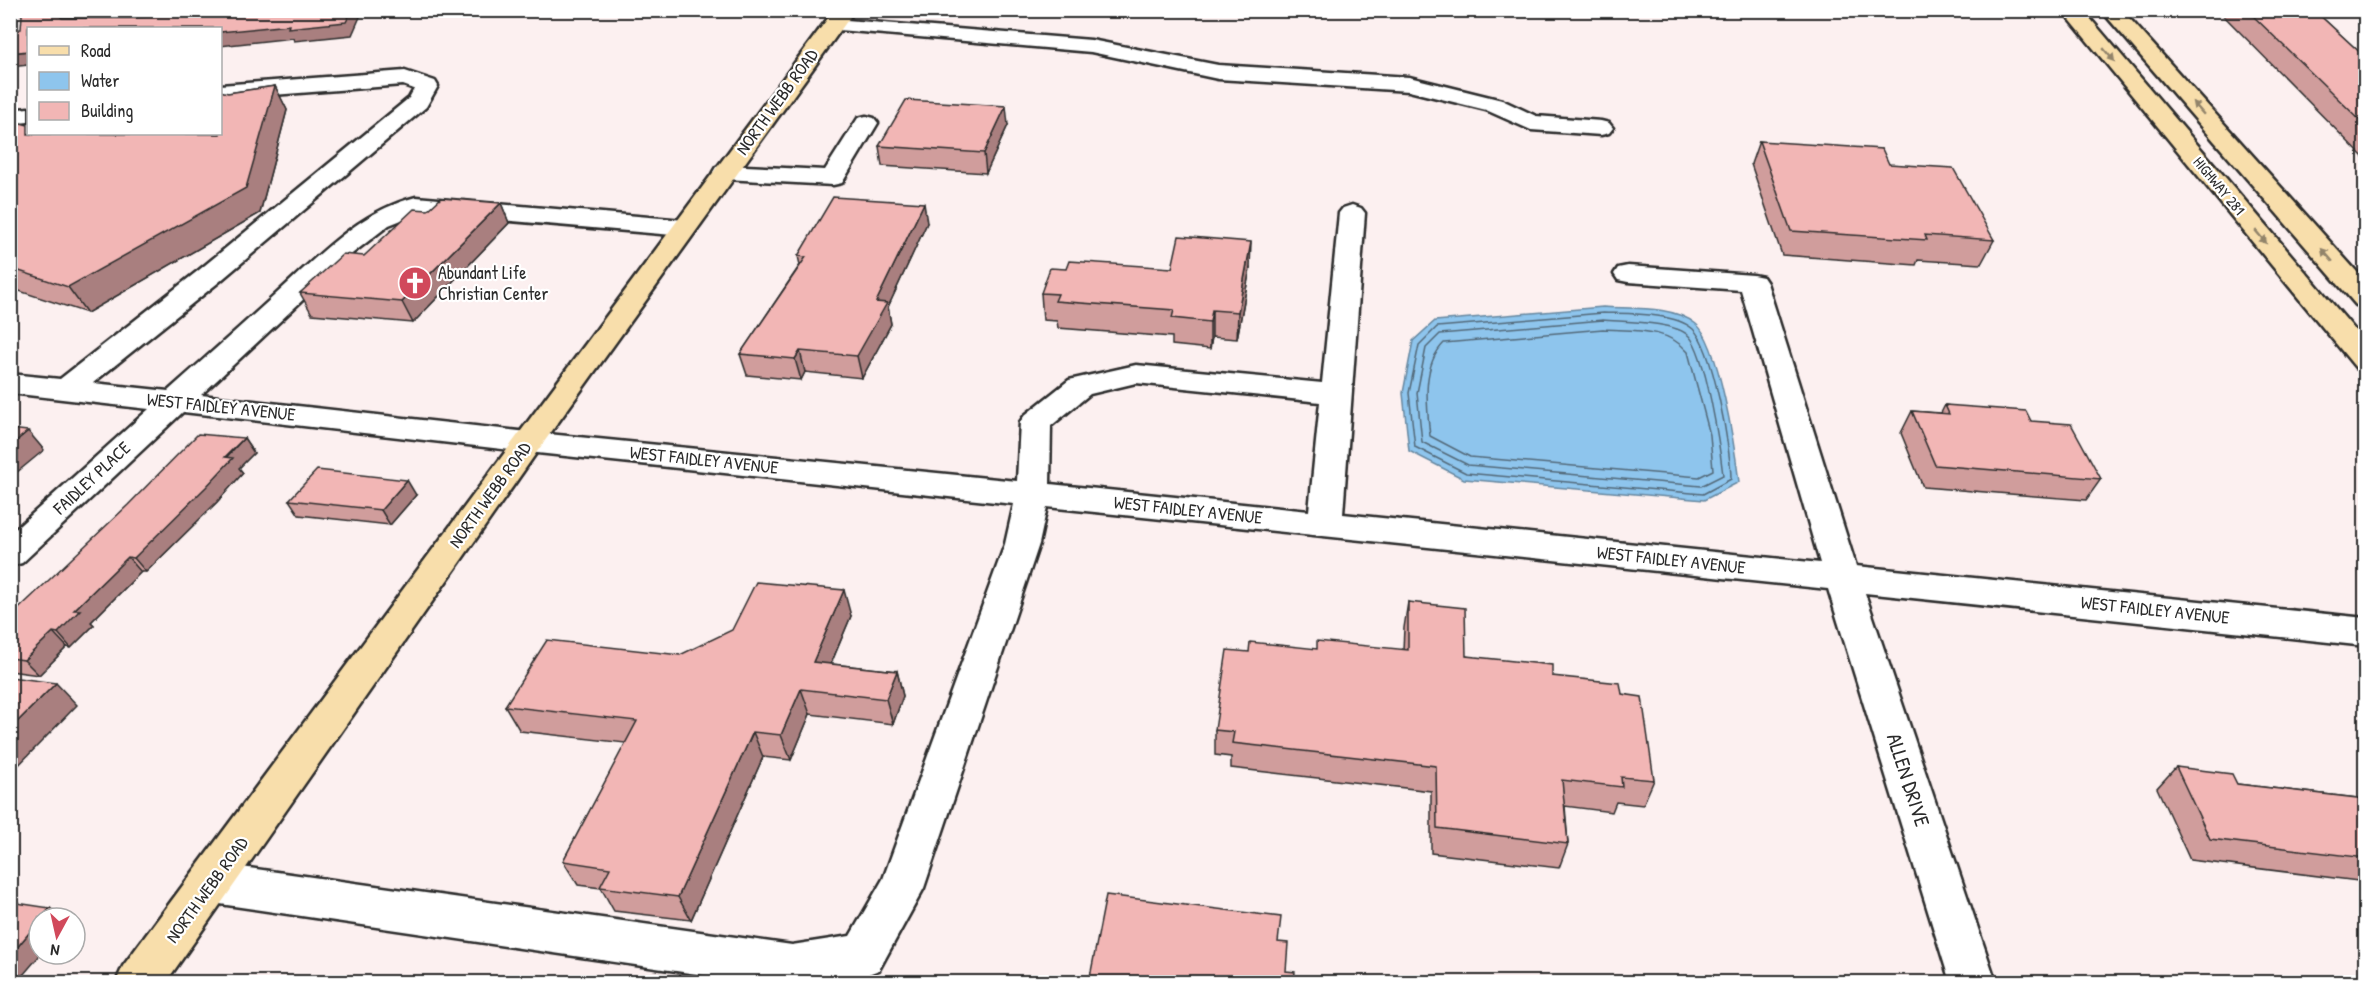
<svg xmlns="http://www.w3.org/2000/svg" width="2376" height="993" font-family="'Patrick Hand',sans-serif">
  <rect width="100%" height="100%" fill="#fcf0f0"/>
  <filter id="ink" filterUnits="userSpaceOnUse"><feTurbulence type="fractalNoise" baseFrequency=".0167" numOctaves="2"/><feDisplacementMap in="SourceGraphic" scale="12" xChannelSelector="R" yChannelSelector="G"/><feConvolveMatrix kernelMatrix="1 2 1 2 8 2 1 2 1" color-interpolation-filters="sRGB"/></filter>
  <g filter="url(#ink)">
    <path fill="#8ec5ed" stroke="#66879f" stroke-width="1.5" d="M1603 307C1631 309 1673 305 1696 324 1719 342 1735 450 1739 482L1704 500 1464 479 1409 451 1403 393 1413 341 1435 321Z"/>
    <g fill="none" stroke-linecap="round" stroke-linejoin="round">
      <g stroke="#536979" stroke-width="1.5">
        <path d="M1603 313C1627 314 1674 312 1693 329 1713 347 1731 451 1731 479L1703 494 1466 473 1415 447 1409 393 1419 345 1437 327Z"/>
        <path d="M1603 320C1624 322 1674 321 1689 336 1706 353 1720 449 1723 475L1701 486 1468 465 1422 442 1417 393 1426 348 1440 334Z"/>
        <path d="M1603 329C1633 331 1667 327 1688 352L1710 435 1713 470 1699 477 1470 457 1430 436C1427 406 1421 366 1444 343Z"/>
      </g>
      <defs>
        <g id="minor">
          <polygon points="834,19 1091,40 1218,65 1409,77 1502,100 1536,116 1601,121 1609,123 1613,128 1609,133 1601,135 1531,130 1486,110 1409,91 1218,79 1091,52 827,29 824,25 827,21"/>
          <path d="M405 71 435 81 438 86 426 107 219 282 93 383 168 391C204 359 239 328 274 296 317 257 358 212 416 197L684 220 693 222 697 228 693 234 684 236 419 213 389 225 353 253 201 395 528 432 1017 481 1020 422 1025 415 1069 380 1136 365 1322 383 1339 213 1343 208 1352 205 1361 208 1365 213 1343 514 1820 563 1741 290 1628 282 1618 280 1614 274 1618 268 1628 266 1753 275 1763 277 1767 283 1856 566 2366 618V646L1865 593 1996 982H1950L1828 589 1047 507 1039 544 924 888 879 970 863 976 827 982H751L213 903 198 897 191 883 198 869 213 863 792 945 850 936 883 879 1005 544 1014 504 528 452 183 412 22 563 10 566V534L149 409 10 393V374L60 379 199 270 409 98 414 89 403 85 220 99V85ZM1136 383 1320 402 1309 511 1050 484 1051 426 1090 394Z"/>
          <polygon points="28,108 28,122 10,124 10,110"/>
          <polygon points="866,116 874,118 878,123 842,183 833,185 725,179 716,177 713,172 716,167 725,165 825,170 858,118"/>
        </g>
        <polygon id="major" points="834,10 855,10 539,449 166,982 116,982 123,966"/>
        <g id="highway">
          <polygon points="2062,10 2083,10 2366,343 2366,371 2356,368"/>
          <polygon points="2101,10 2122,10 2366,282 2366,307 2356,305"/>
        </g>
      </defs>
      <use href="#minor" stroke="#2b2b2b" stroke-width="5"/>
      <use href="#major" stroke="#2b2b2b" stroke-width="5"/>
      <use href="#highway" stroke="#2b2b2b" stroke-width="5"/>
      <use href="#minor" fill="#fff" fill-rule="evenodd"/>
      <use href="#major" fill="#f8deab" fill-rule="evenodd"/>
      <use href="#highway" fill="#f8deab" fill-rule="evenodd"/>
    </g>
    <g fill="#d09d9c" stroke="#2b2b2b" stroke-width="1.5">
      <polygon points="2218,10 2314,10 2366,58 2366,160"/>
      <polygon points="275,86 287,110 260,213 87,313 10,288 10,120 28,134 220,134 228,93"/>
      <polygon points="1008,125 986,173 882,166 879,146"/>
      <polygon points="1759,141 1889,164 1994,240 1981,264 1918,260 1916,265 1782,255 1751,164"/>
      <polygon points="501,203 509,223 413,323 312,314 300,293 364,256 428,210"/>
      <polygon points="927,223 888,307 891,324 862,378 805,372 801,380 747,375 740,354 800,265 798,256"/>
      <polygon points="1172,268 1250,268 1237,339 1212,337 1210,349 1172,345 1172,337 1058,328 1057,321 1043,320 1041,293"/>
      <polygon points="1945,405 2031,421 2101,479 2086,500 1923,487 1901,433 1912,411 1941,413"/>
      <polygon points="244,438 254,453 239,468 243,473 217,502 146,572 141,572 91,622 94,625 71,648 67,647 39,675 10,671 10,617"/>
      <polygon points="416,495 390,525 299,515 289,500"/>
      <polygon points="1408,602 1466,656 1552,676 1622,694 1654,780 1643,805 1616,802 1612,812 1565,806 1568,844 1559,868 1431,853 1431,791 1231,768 1231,757 1215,755 1215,730 1249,652 1317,649 1403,650 1404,628"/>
      <polygon points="851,616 831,664 897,671 903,696 893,724 810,714 791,760 763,757 691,920 614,911 601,888 578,885 563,861 626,743 520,731 505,706 680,655"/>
      <polygon points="2176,767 2237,784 2366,799 2366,882 2190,860 2157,788"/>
    </g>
    <g fill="#a97f7f" stroke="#2b2b2b" stroke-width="1.5">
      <polygon points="63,10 169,10 80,20 68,28 60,16"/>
      <polygon points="352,10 363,10 352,35 294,41 293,38 220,46 220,32"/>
      <polygon points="28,51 28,65 10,67 10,53"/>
      <polygon points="275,86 287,110 260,213 87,313 68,287"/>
      <polygon points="1006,106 1008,125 986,173 984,153"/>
      <polygon points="501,203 509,223 413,323 402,302"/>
      <polygon points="924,203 927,223 888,307 891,324 862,378 857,356 876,302"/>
      <polygon points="1251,242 1250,268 1237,339 1238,312"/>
      <polygon points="1212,310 1212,337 1210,349 1210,322"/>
      <polygon points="800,351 805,372 801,380 795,359"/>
      <polygon points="28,431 44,450 10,478 10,446"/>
      <polygon points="244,438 254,453 239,468 243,473 217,502 146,572 134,558"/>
      <polygon points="407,480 416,495 390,525 381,510"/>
      <polygon points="128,557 141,572 91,622 94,625 71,648 58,633 74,610"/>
      <polygon points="844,590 851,616 821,687 813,662"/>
      <polygon points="53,632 67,647 39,675 24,660"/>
      <polygon points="897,671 903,696 893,724 886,699"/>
      <polygon points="56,683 77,705 10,774 10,729"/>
      <polygon points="801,689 810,714 791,760 781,735"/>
      <polygon points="753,732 763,757 691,920 678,897"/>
      <polygon points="50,908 63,918 42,918"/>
      <polygon points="39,921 39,954 41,954 17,982 10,982 10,956"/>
    </g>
    <g fill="#f2b6b5" stroke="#2b2b2b" stroke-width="1.5">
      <polygon points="22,10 63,10 60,16 62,18 131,18 207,10 352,10 346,22 288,28 289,25 220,32 220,28 28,28 28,51 10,53 10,30 21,29 22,15 19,13"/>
      <polygon points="2247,10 2314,10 2366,58 2366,126"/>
      <polygon points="275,86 246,188 68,287 10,268 10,120 28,125 28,134 220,134 220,91 228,93"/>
      <polygon points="906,100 1006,106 984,153 879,146"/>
      <polygon points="1759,141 1882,149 1889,164 1953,168 1994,240 1925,235 1927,240 1791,231"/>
      <polygon points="833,197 924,203 876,302 887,303 857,356 800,351 795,359 740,354 806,257 798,256"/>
      <polygon points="441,198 501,203 402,302 300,293 343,254 364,256 414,209 428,210"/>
      <polygon points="1179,236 1251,242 1238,312 1212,310 1210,322 1172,318 1174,310 1055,301 1058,294 1041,293 1050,268 1066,269 1069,261 1172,268"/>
      <polygon points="1945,405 2026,411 2031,421 2071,424 2101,479 1935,465 1912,411 1949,414"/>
      <polygon points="10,429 28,431 10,446"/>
      <polygon points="198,434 244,438 225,457 233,458 206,487 134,558 128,557 74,610 80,610 58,633 53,632 24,660 10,658 10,617 128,505"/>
      <polygon points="317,470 407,480 381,510 289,500"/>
      <polygon points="756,582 844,590 813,662 897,671 886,699 801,689 781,735 753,732 678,897 600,887 610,868 563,861 637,721 505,706 547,640 680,655 732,630"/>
      <polygon points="1408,602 1465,608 1466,656 1552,665 1552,676 1620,683 1622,694 1642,697 1654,780 1621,777 1622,787 1562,780 1568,844 1437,828 1436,766 1232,743 1234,732 1215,730 1227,650 1249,652 1250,642 1317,649 1317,641 1408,650"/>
      <polygon points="10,677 56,683 10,729"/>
      <polygon points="2176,767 2232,774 2237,784 2366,799 2366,858 2210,839"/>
      <polygon points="1106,895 1281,917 1278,942 1288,943 1286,971 1295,972 1294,982 1089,982"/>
      <polygon points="10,902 50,908 42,918 39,918 39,921 10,956"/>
    </g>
    <defs><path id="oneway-solid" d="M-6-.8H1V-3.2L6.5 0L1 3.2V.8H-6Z" transform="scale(1.5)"/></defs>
    <g fill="#92846b">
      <use href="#oneway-solid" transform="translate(2109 55) rotate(50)"/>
      <use href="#oneway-solid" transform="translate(2198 108) rotate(-131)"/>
      <use href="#oneway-solid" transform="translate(2261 237) rotate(50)"/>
      <use href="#oneway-solid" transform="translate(2327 255) rotate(-131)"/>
    </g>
  </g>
  <defs>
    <symbol id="church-disc" viewBox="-11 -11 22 22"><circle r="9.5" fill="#d1495b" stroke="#fff"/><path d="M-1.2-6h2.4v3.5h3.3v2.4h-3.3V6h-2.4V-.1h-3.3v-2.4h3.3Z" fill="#fff"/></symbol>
  </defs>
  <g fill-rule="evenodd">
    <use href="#church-disc" x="396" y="264" width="38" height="38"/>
  </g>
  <g text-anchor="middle" stroke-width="4.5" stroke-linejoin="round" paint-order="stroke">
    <g font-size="15" fill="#2b2b2b" stroke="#fff">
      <text transform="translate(2219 186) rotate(50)" y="5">HIGHWAY 281</text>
    </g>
    <g font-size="18" fill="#2b2b2b" stroke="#fff">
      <text transform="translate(777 102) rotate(-54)" y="6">NORTH WEBB ROAD</text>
      <text transform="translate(221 407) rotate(6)" y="6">WEST FAIDLEY AVENUE</text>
      <text transform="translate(704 460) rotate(6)" y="6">WEST FAIDLEY AVENUE</text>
      <text transform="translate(92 478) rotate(-43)" y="6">FAIDLEY PLACE</text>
      <text transform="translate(490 495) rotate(-54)" y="6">NORTH WEBB ROAD</text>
      <text transform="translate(1188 510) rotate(6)" y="6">WEST FAIDLEY AVENUE</text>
      <text transform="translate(1671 560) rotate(6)" y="6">WEST FAIDLEY AVENUE</text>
      <text transform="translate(2155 610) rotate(6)" y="6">WEST FAIDLEY AVENUE</text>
      <text transform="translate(207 890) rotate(-54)" y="6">NORTH WEBB ROAD</text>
    </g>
    <g font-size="18" fill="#2b2b2b" stroke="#fff" text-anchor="start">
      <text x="438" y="279">Abundant Life<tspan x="438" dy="21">Christian Center</tspan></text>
    </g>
    <g font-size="21" fill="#2b2b2b" stroke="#fff">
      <text transform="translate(1908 780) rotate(72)" y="7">ALLEN DRIVE</text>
    </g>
  </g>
  <rect width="2376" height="993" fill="none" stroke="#fff" stroke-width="36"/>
  <rect x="18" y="18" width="2340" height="957" fill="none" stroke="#2b2b2b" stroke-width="2" filter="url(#ink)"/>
  <rect x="27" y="27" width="195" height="108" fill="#ffffff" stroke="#aaaaaa" stroke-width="1.5"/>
  <rect x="39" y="46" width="30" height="9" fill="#f8deab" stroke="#aaaaaa" stroke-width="1.5"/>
  <text x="81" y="57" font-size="18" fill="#2b2b2b">Road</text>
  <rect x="39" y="72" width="30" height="18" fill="#8ec5ed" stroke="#aaaaaa" stroke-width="1.5"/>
  <text x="81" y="87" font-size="18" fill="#2b2b2b">Water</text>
  <rect x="39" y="102" width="30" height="18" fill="#f2b6b5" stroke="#aaaaaa" stroke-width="1.5"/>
  <text x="81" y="117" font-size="18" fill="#2b2b2b">Building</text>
  <g transform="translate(57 936) rotate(188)"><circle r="28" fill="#ffffff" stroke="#aaaaaa" stroke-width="1.5"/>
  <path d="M0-4.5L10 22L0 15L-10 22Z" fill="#d1495b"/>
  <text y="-9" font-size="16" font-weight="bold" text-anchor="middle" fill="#2b2b2b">N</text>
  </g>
</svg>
